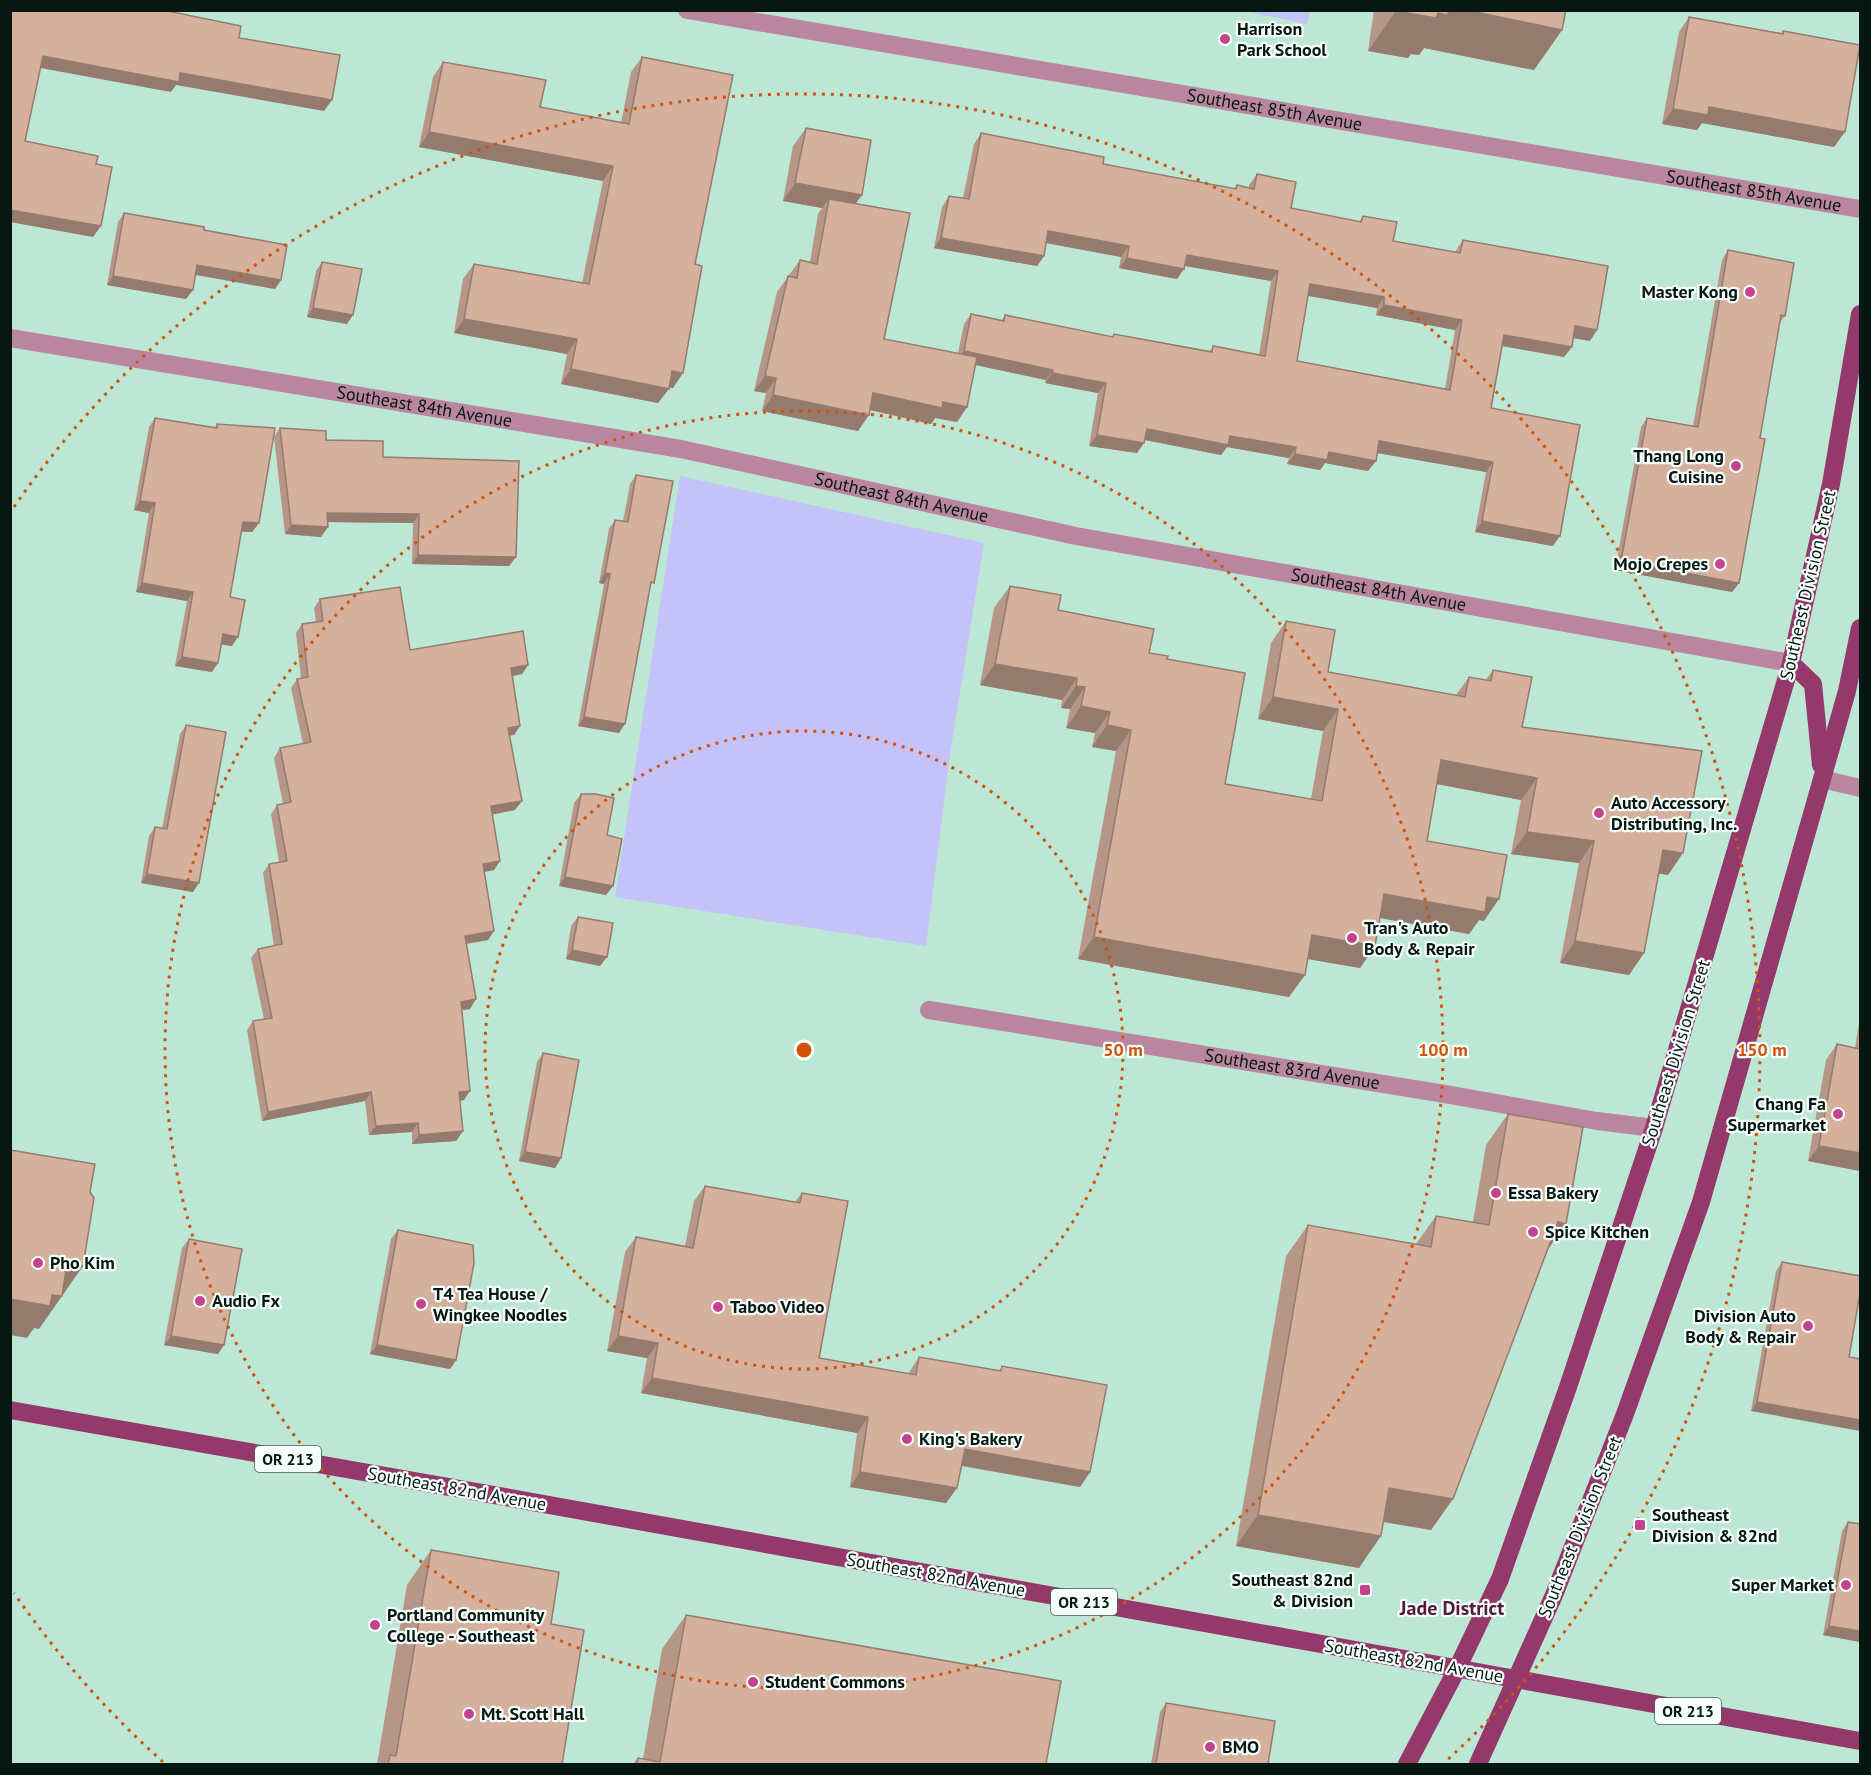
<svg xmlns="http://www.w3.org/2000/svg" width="1871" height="1775" font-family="'PT Sans',sans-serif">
  <rect width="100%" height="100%" fill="#bce7d5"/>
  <g fill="#c5c1f9">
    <polygon points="1245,11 1310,11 1307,24"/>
    <polygon points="680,476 984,543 950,754 926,946 615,897"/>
  </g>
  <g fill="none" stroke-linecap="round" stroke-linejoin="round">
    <g stroke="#ba869f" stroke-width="18">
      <path id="s1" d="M687 10 1860 209"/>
      <path id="s2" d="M10 338 681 449 1076 536 1791 663"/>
      <polyline points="1822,779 1860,788"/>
      <path id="s3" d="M929 1010 1445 1094 1597 1121 1654 1128"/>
    </g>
    <g stroke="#95396c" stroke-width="18">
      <polyline points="1791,663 1813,684 1821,765"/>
      <polyline points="10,1410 466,1490 1860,1741"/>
      <polyline points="1407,1764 1457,1669 1500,1579 1568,1387 1654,1128 1791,663 1831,484 1860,314"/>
      <polyline points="1478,1764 1554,1595 1625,1414 1701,1202 1822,779 1847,691 1860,628"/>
    </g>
  </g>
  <g fill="#b69787" fill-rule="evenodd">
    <polygon points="1374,10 1566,10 1562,30 1534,70 1424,48 1419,55 1411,54 1408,58 1368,51"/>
    <polygon points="1689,17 1782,33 1783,31 1834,147 1702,123 1697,130 1662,124 1679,32"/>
    <polygon points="642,57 695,264 673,388 669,387 658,403 561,384 567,354 454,333 463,279 474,264 582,283 603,181 419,147 433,77 443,62 540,107 621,123 631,72"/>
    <path d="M806 128 856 203 884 339 958 353 964 324 971 314 1002 320 1005 315 1112 337 1114 334 1210 351 1213 346 1259 355 1271 281 1185 266 1177 279 1119 268 1121 257 1046 243 1044 256 1037 266 934 248 942 207 949 196 963 198 974 144 981 133 1103 164 1234 189 1237 185 1249 188V185L1257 174 1291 208 1359 222 1363 216 1393 241 1455 252 1463 240 1590 341 1573 338 1564 357 1502 346 1491 408 1553 546 1475 532 1486 472 1377 453 1368 471 1325 463 1320 470 1287 464 1289 458 1227 447 1221 455 1145 440 1137 453 1089 446 1098 393 1045 383 1046 380 975 365 967 407 957 422 935 418 931 424 870 410 858 431 762 411 766 393 754 391 777 292 800 260 810 262 818 214 822 208 783 201 793 146ZM1308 295 1377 308 1376 315 1455 330 1445 389 1297 361Z"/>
    <polygon points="124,213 204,230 281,280 275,289 196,275 186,299 107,285 118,222"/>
    <polygon points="1728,250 1785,316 1780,322 1760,438 1739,583 1732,592 1615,570 1641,427 1647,418 1693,426 1722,260"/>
    <polygon points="322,262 347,324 307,317 316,271"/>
    <polygon points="155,418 214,428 217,424 259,523 252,532 241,532 230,597 232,646 221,644 212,672 175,666 187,601 136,592 149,513 134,510 149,427"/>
    <polygon points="280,428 326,440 383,457 516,557 509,566 412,564 413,523 328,522 321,537 285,534 274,437"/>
    <polygon points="636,475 650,588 619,733 578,726 604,584 599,583 609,529 615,520 623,521 630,484"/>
    <polygon points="1010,586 1149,653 1167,659 1225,784 1311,799 1323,731 1258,719 1271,643 1286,621 1328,672 1456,695 1469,677 1486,680 1493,670 1522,727 1668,875 1659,873 1644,953 1629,975 1560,963 1579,863 1511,854 1521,800 1437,784 1427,841 1484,921 1479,920 1469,934 1380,918 1375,946 1360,968 1308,959 1289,997 1078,959 1116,751 1092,747 1095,733 1066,728 1070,709 1061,708 1062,700 980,685 994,608"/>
    <polygon points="320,599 410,650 528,665 522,674 513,676 520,726 514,735 510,735 515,810 492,814 500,861 494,870 485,872 488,940 466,944 470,1009 462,1010 464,1100 460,1101 463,1131 456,1141 412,1144 412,1132 369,1135 365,1101 262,1121 247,1030 253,1021 264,1019 251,958 258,949 274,946 263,873 269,864 279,862 271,814 277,805 283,804 274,758 280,748 303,744 291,688 297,679 301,678 296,633 302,624 316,622 314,608"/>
    <polygon points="186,725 193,892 141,883 149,836 155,827 162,829 180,734"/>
    <polygon points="581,794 607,835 613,886 606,895 559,886 574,803"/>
    <polygon points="578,917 600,966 566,959 571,926"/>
    <polygon points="1860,1017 1860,1171 1808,1161 1826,1060 1837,1044 1855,1048"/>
    <polygon points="543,1053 561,1158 555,1168 519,1161 537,1062"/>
    <polygon points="1508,1114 1548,1250 1431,1530 1383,1522 1359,1568 1236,1546 1286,1256 1308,1225 1416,1244 1436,1216 1473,1222 1486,1145"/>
    <polygon points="705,1186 795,1202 802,1193 819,1358 908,1374 919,1357 999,1371 1002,1366 1090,1472 1080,1487 961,1466 957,1488 946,1503 850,1487 857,1433 641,1393 647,1358 607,1351 625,1252 636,1237 685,1246 694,1201"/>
    <polygon points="398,1230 456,1360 450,1369 370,1354 391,1239"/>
    <polygon points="189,1239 224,1345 218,1354 164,1345 182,1248"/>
    <polygon points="1782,1262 1860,1276 1751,1411 1776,1271"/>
    <polygon points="1848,1522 1860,1524 1860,1642 1823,1635 1842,1531"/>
    <polygon points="431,1550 551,1624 562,1764 377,1764 407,1585"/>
    <polygon points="686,1615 1046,1764 633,1764 638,1758 643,1759 662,1649"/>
    <polygon points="1166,1703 1268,1764 1151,1764 1160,1712"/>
  </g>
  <g fill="#947b6e">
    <polygon points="1446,10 1466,10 1562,30 1534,70 1424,48 1419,55 1411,54 1408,58 1368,51 1396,11 1438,13"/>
    <polygon points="43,56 180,73 332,100 324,111 176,85 171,92 35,67"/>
    <polygon points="1709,107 1845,132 1834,147 1702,123 1697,130 1662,124 1673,109"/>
    <polygon points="429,132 613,166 603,181 419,147"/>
    <polygon points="795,183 862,195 849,213 829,199 822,208 783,201"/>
    <polygon points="10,210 101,226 93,237 10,222"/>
    <polygon points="1048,231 1129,246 1121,257 1041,242"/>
    <polygon points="941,238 1044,256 1037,266 934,248"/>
    <polygon points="1187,255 1278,271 1271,281 1180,265"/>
    <polygon points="1127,258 1184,269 1177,279 1119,268"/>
    <polygon points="197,265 281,280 275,289 191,274"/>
    <polygon points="113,276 193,290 186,299 107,285"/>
    <polygon points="1310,284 1384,297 1377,308 1303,295"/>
    <polygon points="1384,305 1462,320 1455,330 1376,315"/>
    <polygon points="313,308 353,315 347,324 307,317"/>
    <polygon points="464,319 577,339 567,354 454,333"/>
    <polygon points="1575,326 1597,330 1590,341 1568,337"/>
    <polygon points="1504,335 1572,347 1564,357 1497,345"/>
    <polygon points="964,351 1053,370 1046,380 957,361"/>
    <polygon points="571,369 669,389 658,403 561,384"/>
    <polygon points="672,371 683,373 673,388 662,386"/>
    <polygon points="1052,373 1106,383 1098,393 1045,383"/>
    <polygon points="765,376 776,378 766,393 754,391"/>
    <polygon points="873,393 943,402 967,407 957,422 935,418 931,424 862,408"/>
    <polygon points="773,395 869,415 858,431 762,411"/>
    <polygon points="1147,429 1230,436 1296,447 1289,458 1227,447 1221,455 1140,439"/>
    <polygon points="1097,435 1144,443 1137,453 1089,446"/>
    <polygon points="1379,441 1493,462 1486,472 1372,452"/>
    <polygon points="1329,452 1376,461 1368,471 1325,463 1320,470 1287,464 1295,454"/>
    <polygon points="140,501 155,503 149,513 134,510"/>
    <polygon points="327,513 419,514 413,523 321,522"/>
    <polygon points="1482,521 1560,536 1553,546 1475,532"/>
    <polygon points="243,522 259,523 252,532 236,531"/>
    <polygon points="291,525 328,527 321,537 285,534"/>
    <polygon points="418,555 516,557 509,566 412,564"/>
    <polygon points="1621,561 1739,583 1732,592 1615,570"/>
    <polygon points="605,573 610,574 604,584 599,583"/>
    <polygon points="142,583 193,592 187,601 136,592"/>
    <polygon points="223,634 238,637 232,646 217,644"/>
    <polygon points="182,657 218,663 212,672 175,666"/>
    <polygon points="995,664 1077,678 1062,700 980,685"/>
    <polygon points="528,665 522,674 505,677 511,668"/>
    <polygon points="1076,686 1085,687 1070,709 1061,708"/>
    <polygon points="1273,697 1338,709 1323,731 1258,719"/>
    <polygon points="1081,706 1110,712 1095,733 1066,728"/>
    <polygon points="584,717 625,724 619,733 578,726"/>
    <polygon points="1107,725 1131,730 1116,751 1092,747"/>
    <polygon points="520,726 514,735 502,737 508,728"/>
    <polygon points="1441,760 1537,778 1521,800 1426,782"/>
    <polygon points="522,801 515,810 485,816 491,806"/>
    <polygon points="1527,832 1594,841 1579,863 1511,854"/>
    <polygon points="1663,850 1683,853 1668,875 1648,872"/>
    <polygon points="500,861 494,870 477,873 483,864"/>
    <polygon points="147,874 199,883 193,892 141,883"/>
    <polygon points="565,877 613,886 606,895 559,886"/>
    <polygon points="1384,894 1487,897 1499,899 1484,921 1479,920 1469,934 1369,916"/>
    <polygon points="494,931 488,940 459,945 465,936"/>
    <polygon points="1312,935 1375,946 1360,968 1296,957"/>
    <polygon points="1094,937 1305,975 1289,997 1078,959"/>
    <polygon points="1575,941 1644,953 1629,975 1560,963"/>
    <polygon points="572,950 607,957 600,966 566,959"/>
    <polygon points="476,999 470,1009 455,1011 461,1002"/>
    <polygon points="470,1091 464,1100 453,1101 459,1092"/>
    <polygon points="371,1092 365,1101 262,1121 268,1112"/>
    <polygon points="418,1123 412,1132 369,1135 376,1126"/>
    <polygon points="463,1131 456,1141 412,1144 419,1135"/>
    <polygon points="1819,1146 1860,1153 1860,1171 1808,1161"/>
    <polygon points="525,1152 561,1158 555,1168 519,1161"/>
    <polygon points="1558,1222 1566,1224 1544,1255"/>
    <polygon points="67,1263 83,1266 39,1329 34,1328 27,1338 10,1335 10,1299"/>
    <polygon points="171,1336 224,1345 218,1354 164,1345"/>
    <polygon points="618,1336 658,1343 647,1358 607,1351"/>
    <polygon points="377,1345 456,1360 450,1369 370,1354"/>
    <polygon points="652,1378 868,1417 857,1433 641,1393"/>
    <polygon points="1757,1402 1860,1420 1860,1431 1751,1411"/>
    <polygon points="965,1449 1090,1472 1080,1487 954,1464"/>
    <polygon points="860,1472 957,1488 946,1503 850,1487"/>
    <polygon points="1389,1488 1453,1499 1431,1530 1367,1519"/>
    <polygon points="1258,1515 1381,1536 1359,1568 1236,1546"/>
    <polygon points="1829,1626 1860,1631 1860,1642 1823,1635"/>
  </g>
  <g fill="#d4b09d" stroke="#947b6e" stroke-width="1.5" fill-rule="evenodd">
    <polygon points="10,10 163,10 241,26 239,38 340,55 332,100 180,73 179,82 43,56 25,141 98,156 96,164 112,167 101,226 10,210"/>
    <polygon points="1448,10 1448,15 1438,13 1436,18 1396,11"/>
    <polygon points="1466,10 1566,10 1562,30"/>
    <polygon points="1689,17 1783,34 1783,31 1860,45 1845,132 1709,107 1708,115 1673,109"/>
    <polygon points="642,57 733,75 695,264 702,266 683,373 672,371 669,389 571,369 577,339 464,319 474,264 589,284 613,166 429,132 443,62 546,80 540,107 629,124"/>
    <polygon points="806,128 871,140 862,195 795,183"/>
    <path d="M981 133 1104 157 1103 164 1236 189 1237 185 1254 189 1257 174 1296 182 1291 208 1361 222 1363 216 1397 222 1393 241 1460 253 1463 240 1608 266 1597 330 1575 326 1572 347 1504 335 1491 408 1580 425 1560 536 1482 521 1493 462 1379 441 1376 461 1329 452 1327 460 1295 454 1296 447 1230 436 1228 445 1147 429 1144 443 1097 435 1106 383 1052 373 1053 370 964 351 971 314 1004 321 1005 315 1113 337 1114 334 1212 352 1213 346 1265 356 1278 271 1187 255 1184 269 1127 258 1129 246 1048 231 1044 256 941 238 949 196 969 199ZM1310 284 1384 297V305L1462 320 1450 390 1297 361Z"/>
    <polygon points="829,199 910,213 884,339 977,357 967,407 943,402 942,408 873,393 869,415 773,395 776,378 765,376 788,276 797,278 800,260 817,264"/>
    <polygon points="124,213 204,227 204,230 287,245 281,280 197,265 193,290 113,276"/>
    <polygon points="1728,250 1794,263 1785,316 1781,315 1760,438 1765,439 1739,583 1621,561 1647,418 1698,427"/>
    <polygon points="322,262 362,269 353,315 313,308"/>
    <polygon points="155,418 217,428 217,424 275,428 259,523 243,522 230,597 245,600 238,637 223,634 218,663 182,657 193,592 142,583 155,503 140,501"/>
    <polygon points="280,428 326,431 326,440 383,441 383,457 519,461 516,557 418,555 419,514 327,513 328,527 291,525"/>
    <polygon points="636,475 673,481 654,583 651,582 625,724 584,717 610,574 605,573 615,520 628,522"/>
    <polygon points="1010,586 1061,595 1058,610 1154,629 1149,653 1168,656 1167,659 1245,673 1225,784 1322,801 1338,709 1273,697 1286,621 1335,630 1328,672 1465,697 1469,677 1491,681 1493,670 1532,677 1522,727 1702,751 1683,853 1663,850 1644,953 1575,941 1594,841 1527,832 1537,778 1441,760 1427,841 1507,855 1499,899 1487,897 1485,912 1384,894 1375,946 1312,935 1305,975 1094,937 1131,730 1107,725 1110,712 1081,706 1085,687 1076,686 1077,678 995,664"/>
    <polygon points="400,587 410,650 523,631 528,665 511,668 520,726 508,728 522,801 491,806 500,861 483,864 494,931 465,936 476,999 461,1002 470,1091 459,1092 463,1131 419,1135 418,1123 376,1126 371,1092 268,1112 253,1021 272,1018 258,949 282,944 269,864 287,861 277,805 291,802 280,748 311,742 297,679 308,677 302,624 323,621 320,599"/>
    <polygon points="186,725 226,732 199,883 147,874 155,827 167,829"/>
    <polygon points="581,794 596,794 614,798 607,835 622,839 613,886 565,877"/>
    <polygon points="578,917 613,923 607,957 572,950"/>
    <polygon points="1837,1044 1860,1049 1860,1153 1819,1146"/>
    <polygon points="543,1053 579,1060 561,1158 525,1152"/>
    <polygon points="1508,1114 1583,1127 1566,1224 1558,1222 1453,1499 1389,1488 1381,1536 1258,1515 1308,1225 1431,1247 1436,1216 1489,1225"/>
    <polygon points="10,1150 95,1164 90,1192 94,1198 83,1266 67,1263 62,1296 52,1295 50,1306 10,1299"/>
    <polygon points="705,1186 800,1203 802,1193 848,1201 819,1358 916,1375 919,1357 1001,1371 1002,1366 1107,1385 1090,1472 965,1449 957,1488 860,1472 868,1417 652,1378 658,1343 618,1336 636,1237 693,1248"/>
    <polygon points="398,1230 473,1245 474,1263 456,1360 377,1345"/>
    <polygon points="189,1239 242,1249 224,1345 171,1336"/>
    <polygon points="1782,1262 1860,1276 1860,1293 1849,1357 1860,1359 1860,1420 1757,1402"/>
    <polygon points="1848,1522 1860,1524 1860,1631 1829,1626"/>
    <polygon points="431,1550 559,1572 551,1624 584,1630 562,1764 388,1764 390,1755 396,1756"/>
    <polygon points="686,1615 1061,1681 1046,1764 637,1764 638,1758 660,1762"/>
    <polygon points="1166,1703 1275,1721 1268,1764 1156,1764"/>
  </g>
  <g fill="none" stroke="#d2520c" stroke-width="3" stroke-dasharray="3 6">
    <circle cx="804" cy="1050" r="319"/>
    <circle cx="804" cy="1050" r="639"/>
    <path d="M163 1762A958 958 0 0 1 14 1593M14 507A958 958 0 1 1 1445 1762"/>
  </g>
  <g fill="#c4438d" stroke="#f6fffb" stroke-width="2">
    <circle cx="1225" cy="39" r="6"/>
    <circle cx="1750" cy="292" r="6"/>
    <circle cx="1736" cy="466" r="6"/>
    <circle cx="1720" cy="564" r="6"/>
    <circle cx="1599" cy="813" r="6"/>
    <circle cx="1352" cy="938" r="6"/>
    <circle cx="1838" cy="1114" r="6"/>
    <circle cx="1496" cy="1193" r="6"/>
    <circle cx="1533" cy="1232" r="6"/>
    <circle cx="38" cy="1263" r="6"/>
    <circle cx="200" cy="1301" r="6"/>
    <circle cx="421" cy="1304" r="6"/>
    <circle cx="718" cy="1307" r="6"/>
    <circle cx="1808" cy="1326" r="6"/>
    <circle cx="907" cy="1439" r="6"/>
    <rect x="1634" y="1519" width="12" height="12" rx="3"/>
    <circle cx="1846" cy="1585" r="6"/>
    <rect x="1359" y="1584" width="12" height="12" rx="3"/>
    <circle cx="375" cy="1625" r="6"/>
    <circle cx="753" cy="1682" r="6"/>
    <circle cx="469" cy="1714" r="6"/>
    <circle cx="1210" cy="1747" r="6"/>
  </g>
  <g text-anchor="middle" stroke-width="4.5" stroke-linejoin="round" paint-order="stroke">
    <g fill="#f6fffb" stroke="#4f5d57" stroke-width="1.5">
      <rect x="255" y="1446" width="66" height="26" rx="4.5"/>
      <rect x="1051" y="1589" width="66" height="26" rx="4.5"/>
      <rect x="1655" y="1698" width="66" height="26" rx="4.5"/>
    </g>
    <g font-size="16" font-weight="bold" fill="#071711">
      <text x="288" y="1465">OR 213</text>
      <text x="1084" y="1608">OR 213</text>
      <text x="1688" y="1717">OR 213</text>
    </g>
    <g font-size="18" font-weight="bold" fill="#071711" stroke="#f6fffb" text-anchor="start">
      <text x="1237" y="35">Harrison<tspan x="1237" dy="21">Park School</tspan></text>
      <text x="1738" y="298" text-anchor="end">Master Kong</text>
      <text x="1724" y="462" text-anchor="end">Thang Long<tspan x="1724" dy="21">Cuisine</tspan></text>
      <text x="1708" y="570" text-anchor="end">Mojo Crepes</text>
      <text x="1611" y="809">Auto Accessory<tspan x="1611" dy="21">Distributing, Inc.</tspan></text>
      <text x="1364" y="934">Tran's Auto<tspan x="1364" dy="21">Body &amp; Repair</tspan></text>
      <text x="1826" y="1110" text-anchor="end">Chang Fa<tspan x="1826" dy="21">Supermarket</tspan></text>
      <text x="1508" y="1199">Essa Bakery</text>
      <text x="1545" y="1238">Spice Kitchen</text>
      <text x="50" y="1269">Pho Kim</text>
      <text x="433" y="1300">T4 Tea House /<tspan x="433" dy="21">Wingkee Noodles</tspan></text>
      <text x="212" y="1307">Audio Fx</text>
      <text x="730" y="1313">Taboo Video</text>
      <text x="1796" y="1322" text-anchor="end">Division Auto<tspan x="1796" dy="21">Body &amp; Repair</tspan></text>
      <text x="919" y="1445">King's Bakery</text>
      <text x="1652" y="1521">Southeast<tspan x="1652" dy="21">Division &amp; 82nd</tspan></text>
      <text x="1353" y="1586" text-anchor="end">Southeast 82nd<tspan x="1353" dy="21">&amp; Division</tspan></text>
      <text x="1834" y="1591" text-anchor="end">Super Market</text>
      <text x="387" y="1621">Portland Community<tspan x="387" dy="21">College - Southeast</tspan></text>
      <text x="765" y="1688">Student Commons</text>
      <text x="481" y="1720">Mt. Scott Hall</text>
      <text x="1222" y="1753">BMO</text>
    </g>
    <g font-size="18" fill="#071711" stroke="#f6fffb">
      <text dy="6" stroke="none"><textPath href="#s1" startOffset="596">Southeast 85th Avenue</textPath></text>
      <text dy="6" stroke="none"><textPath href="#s1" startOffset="1082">Southeast 85th Avenue</textPath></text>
      <text dy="6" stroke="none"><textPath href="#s2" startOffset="420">Southeast 84th Avenue</textPath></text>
      <text dy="6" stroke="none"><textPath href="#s2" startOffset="906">Southeast 84th Avenue</textPath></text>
      <text transform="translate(1808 585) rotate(-77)" y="6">Southeast Division Street</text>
      <text dy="6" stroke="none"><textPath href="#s2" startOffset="1392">Southeast 84th Avenue</textPath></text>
      <text transform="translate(1676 1053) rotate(-73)" y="6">Southeast Division Street</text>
      <text dy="6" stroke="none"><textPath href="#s3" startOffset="368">Southeast 83rd Avenue</textPath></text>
      <text transform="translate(457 1489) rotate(10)" y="6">Southeast 82nd Avenue</text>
      <text transform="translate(1580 1527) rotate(-68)" y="6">Southeast Division Street</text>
      <text transform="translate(936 1575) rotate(10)" y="6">Southeast 82nd Avenue</text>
      <text transform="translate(1414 1661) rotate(10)" y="6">Southeast 82nd Avenue</text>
    </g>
    <g font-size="20" font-weight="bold" fill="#55183c" stroke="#f6fffb">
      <text x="1452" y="1615">Jade District</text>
    </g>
  </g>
  <circle cx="804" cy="1050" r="9" fill="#d2520c" stroke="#f6fffb" stroke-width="3"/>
  <g font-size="18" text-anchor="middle" font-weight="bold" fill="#d2520c" stroke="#f6fffb" stroke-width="4.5" stroke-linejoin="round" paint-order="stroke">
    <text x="1123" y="1056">50 m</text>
    <text x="1443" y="1056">100 m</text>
    <text x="1762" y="1056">150 m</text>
  </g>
  <rect width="1871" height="1775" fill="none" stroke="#071711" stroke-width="24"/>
</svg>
